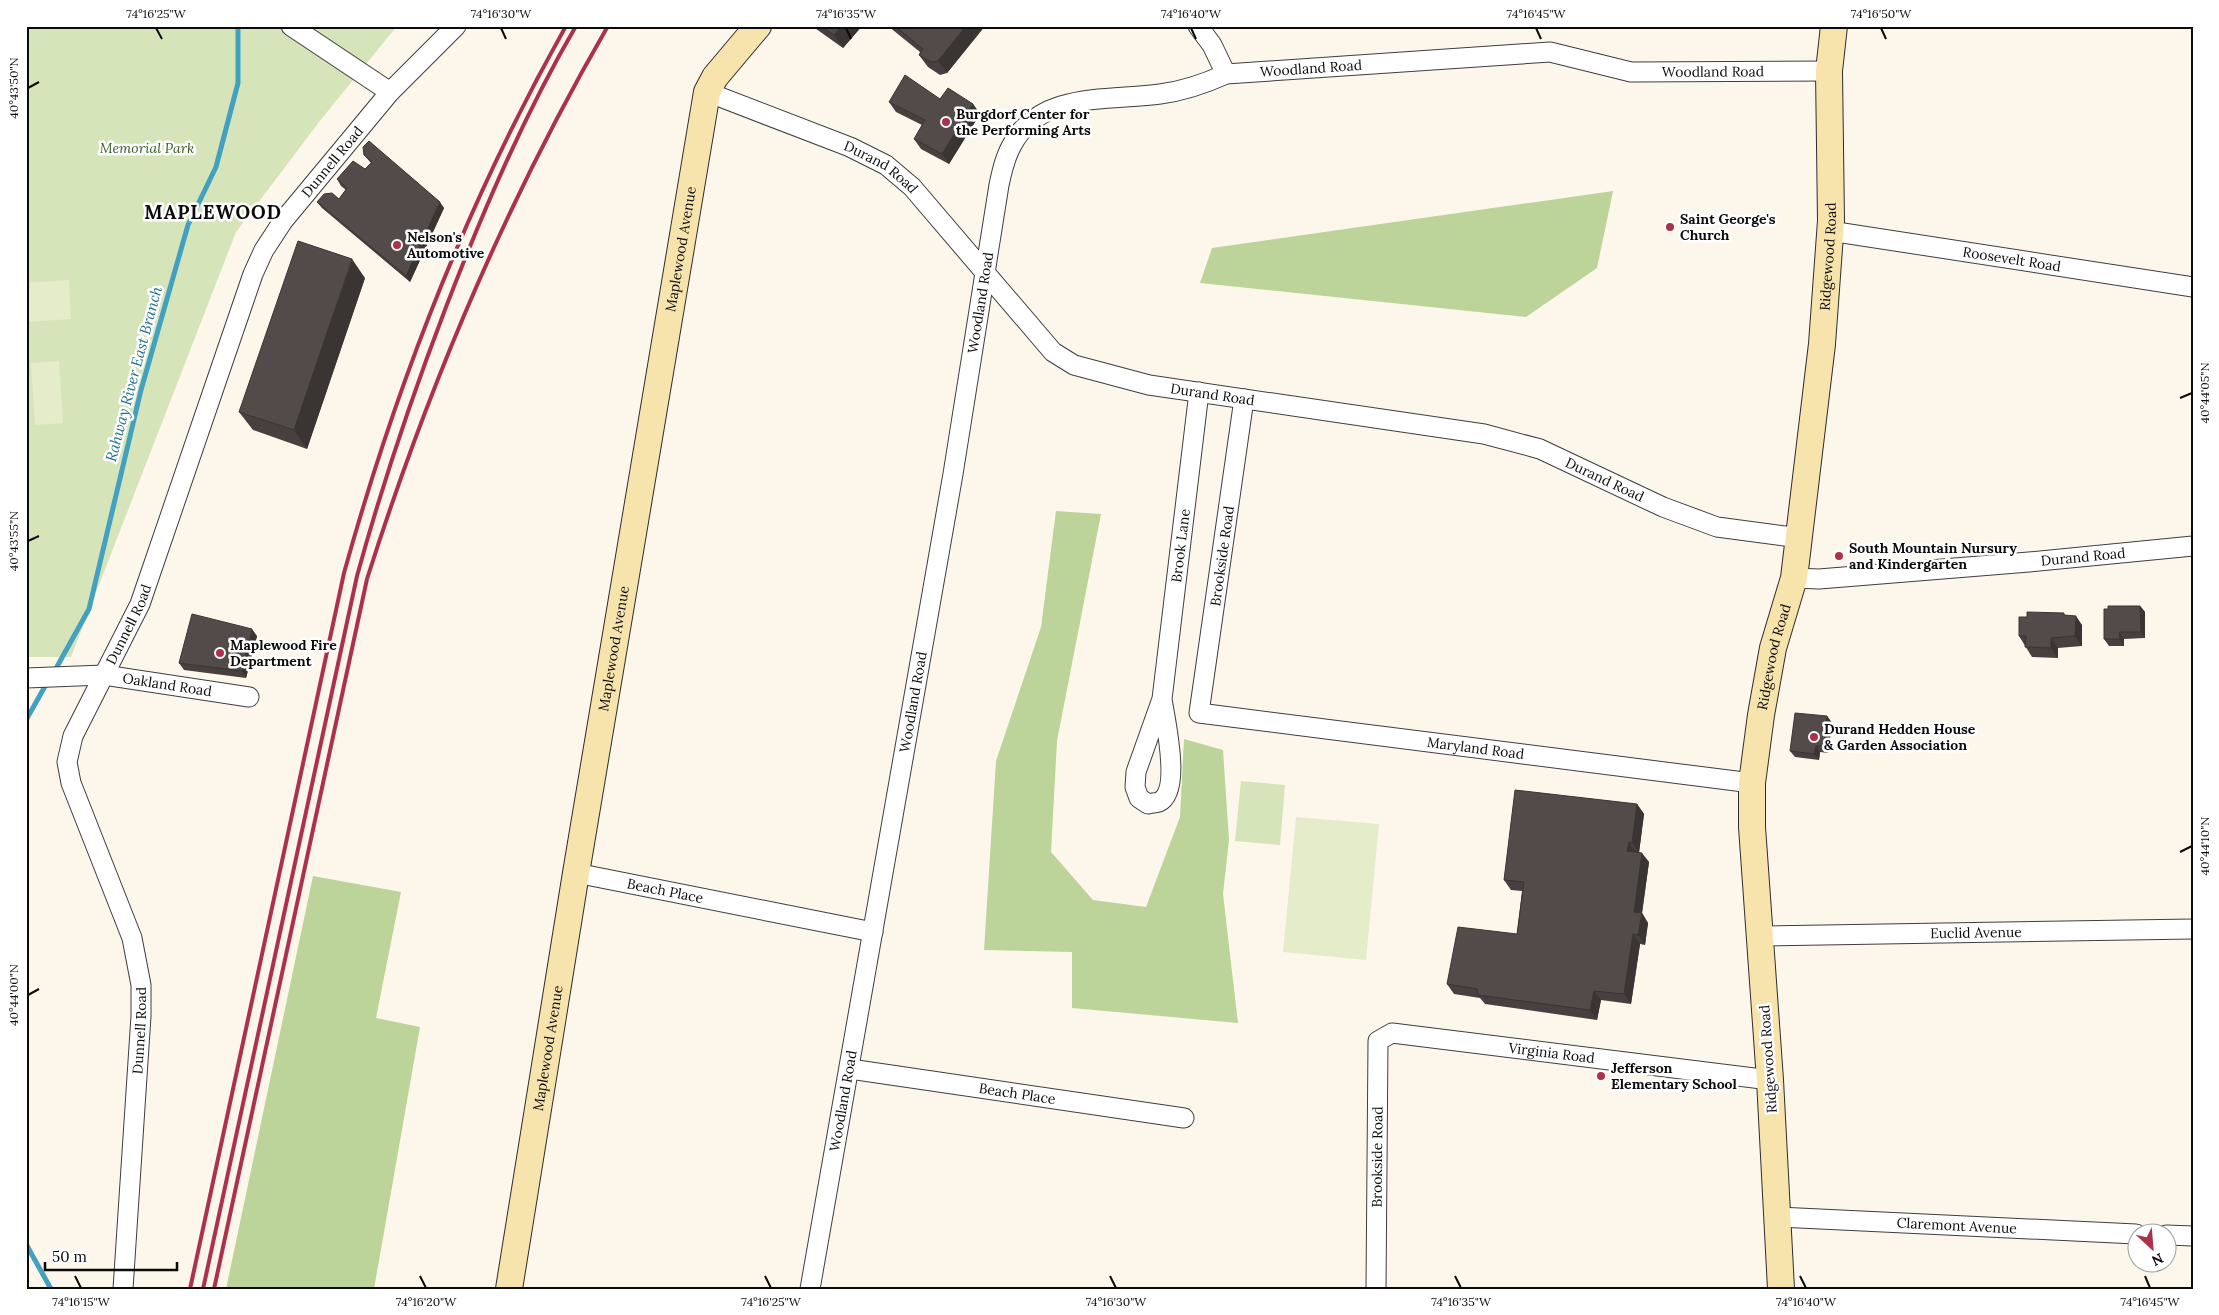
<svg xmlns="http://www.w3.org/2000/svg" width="2219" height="1315" font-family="Lora,serif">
  <rect width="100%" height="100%" fill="#fdf7eb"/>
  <g fill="#d6e4b9">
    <polygon points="26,26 397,26 319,122 236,232 71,657 26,657"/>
    <polygon points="1241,781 1285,785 1280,845 1235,841"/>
  </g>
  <g fill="#bcd39a">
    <polygon points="1613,191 1597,268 1526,317 1200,283 1212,248"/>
    <polygon points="1056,511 1101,514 1057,741 1051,852 1093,900 1146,907 1180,817 1184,739 1223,750 1229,840 1223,894 1238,1023 1072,1008 1072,952 984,950 996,761 1041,627"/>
    <polygon points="313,876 401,892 376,1018 420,1027 374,1289 226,1289"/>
  </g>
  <g fill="#e5ecca">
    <polygon points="69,280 71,319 26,322 26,283"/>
    <polygon points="59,361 63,423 35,425 31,363"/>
    <polygon points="1296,817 1379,824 1366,960 1283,952"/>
  </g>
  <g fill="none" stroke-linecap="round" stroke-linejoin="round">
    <g stroke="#43a1c0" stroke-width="5">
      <polyline points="54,672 89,609 141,390 188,225 216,167 238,83 238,26"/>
      <polyline points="26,720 48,681"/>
      <polyline points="26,1244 51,1289"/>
    </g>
    <defs>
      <g id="street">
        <polyline points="291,26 390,92"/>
        <polyline points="1198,26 1212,45 1226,74"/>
        <path id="s1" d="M707 92 850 147 886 165 912 187 1053 352 1074 365 1149 385 1484 434 1540 449 1663 507 1717 527 1800 538"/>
        <path id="s2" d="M1830 231 2193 287"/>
        <path id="s3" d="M1244 399 1199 713 1752 783"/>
        <path id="s4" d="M1794 578 1819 579 2029 562 2193 546"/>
        <path id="s5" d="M26 678 104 675 249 697"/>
        <path id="s6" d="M1162 699C1165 720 1182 791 1159 802 1156 803 1151 803 1148 804L1139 798 1135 787 1136 772 1162 699 1199 392"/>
        <path id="s7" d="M576 873 873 932"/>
        <path id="s8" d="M1760 936 2193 929"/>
        <path id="s9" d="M850 1069 1184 1118"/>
        <path id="s10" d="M1778 1217 2136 1234"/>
        <polyline points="2166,1235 2193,1236"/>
        <path id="s11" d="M123 1289 141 1016V985L132 938 71 783 67 762 73 736 140 604 253 274 264 250 283 221 390 92 456 26"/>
        <path id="s12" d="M810 1289 953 474 999 185C1002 171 1005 157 1012 145 1040 91 1110 101 1160 94 1184 91 1204 84 1226 74L1550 52 1631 72 1829 71"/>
        <path id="s13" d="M1376 1289 1378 1041 1392 1033 1770 1080"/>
      </g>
      <g id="secondary">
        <path id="s14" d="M509 1289 576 873 707 92 715 77 758 26"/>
        <path id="s15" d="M1781 1289 1770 1080 1752 827V783L1761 715 1773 648 1794 578 1822 344 1831 221 1829 71 1834 26"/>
      </g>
    </defs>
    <use href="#street" stroke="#3e3e3e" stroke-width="21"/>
    <use href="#secondary" stroke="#2d2d2d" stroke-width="28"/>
    <use href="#street" stroke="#fff" stroke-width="19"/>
    <use href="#secondary" stroke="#f7e3ac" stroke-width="26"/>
    <g stroke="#ad314b" stroke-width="4">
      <path d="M190 1289 344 573C397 382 468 200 566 26"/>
      <path d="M203 1289 357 576C382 485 412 396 446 307 483 211 524 115 576 26"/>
      <path d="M214 1289 367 579C428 387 507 200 608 26"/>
    </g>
  </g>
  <g fill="#47403f">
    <polygon points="812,26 862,26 843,48"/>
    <polygon points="888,26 985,26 947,73 940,75 928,67 919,55 920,52"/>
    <polygon points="940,99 973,104 980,114 949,164 921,149 914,139 922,125 896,112 889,102"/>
    <polygon points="364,155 444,208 410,282 322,208 317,202 339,199 346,190 341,186 337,179 365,169 371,163"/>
    <polygon points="365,278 307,449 253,430 239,412"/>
    <polygon points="2140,606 2145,612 2145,638 2124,639 2124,646 2109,646 2104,639"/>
    <polygon points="2066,615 2082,625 2082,646 2058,648 2058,658 2032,657 2019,636 2027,617"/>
    <polygon points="257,636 246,678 184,670 179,663"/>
    <polygon points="1827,716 1832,723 1828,753 1820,752 1819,760 1795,757 1790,751"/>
    <polygon points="1637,804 1644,814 1639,852 1649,862 1642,913 1648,923 1645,945 1640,944 1631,1004 1601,1000 1597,1020 1485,1004 1480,998 1454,994 1447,984 1517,934 1522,891 1511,890 1504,880"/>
  </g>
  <g fill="#3a3433">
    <polygon points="842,26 862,26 843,48 834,35"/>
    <polygon points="966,26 985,26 947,73 938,61"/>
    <polygon points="973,104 980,114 949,164 942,154"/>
    <polygon points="440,202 444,208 410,282 406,276"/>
    <polygon points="352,259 365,278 307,449 294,430"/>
    <polygon points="2140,606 2145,612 2145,638 2141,632"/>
    <polygon points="2076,616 2082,625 2082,646 2075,636"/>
    <polygon points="252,629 257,636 246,678 242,671"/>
    <polygon points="2119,632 2124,639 2124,646 2120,639"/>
    <polygon points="2051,638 2058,648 2058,658 2051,648"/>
    <polygon points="1827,716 1832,723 1828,753 1824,746"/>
    <polygon points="1816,746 1820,752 1819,760 1814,754"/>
    <polygon points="1637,804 1644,814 1639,853 1632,843"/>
    <polygon points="1629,842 1635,852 1634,861 1627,851"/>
    <polygon points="1642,853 1649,862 1642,913 1648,923 1645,945 1638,935 1634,912"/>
    <polygon points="1633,934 1640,944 1631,1004 1624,994"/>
    <polygon points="1594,991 1601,1000 1597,1020 1590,1010"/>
  </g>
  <g fill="#534b49" stroke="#3a3433">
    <polygon points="821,26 842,26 834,35"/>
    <polygon points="895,26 966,26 938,61 931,62 919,55 923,49"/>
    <polygon points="905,75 940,99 948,88 973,104 942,154 914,139 925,120 889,102"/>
    <polygon points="369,141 440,202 406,276 317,202 324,194 332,193 339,199 347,188 337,179 353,161 365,169 372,162 364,155 363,147"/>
    <polygon points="298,241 352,259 294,430 239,412"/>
    <polygon points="2108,606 2140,606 2141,632 2119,632 2120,639 2104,639 2104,609 2108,609"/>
    <polygon points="2027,612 2064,613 2064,615 2076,616 2075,636 2051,638 2051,648 2025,647 2026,636 2019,636 2019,617 2027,617"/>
    <polygon points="192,614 252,629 242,671 179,663"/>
    <polygon points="1795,713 1827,716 1824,746 1816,746 1814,754 1790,751"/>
    <polygon points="1515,790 1637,804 1632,843 1629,842 1627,851 1642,853 1634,912 1642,913 1638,935 1633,934 1624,994 1594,991 1590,1010 1478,995 1477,989 1447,984 1458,927 1517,934 1524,882 1504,880"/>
  </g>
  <path fill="none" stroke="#0b0b0b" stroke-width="2" d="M156 28 162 39M501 28 506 39M846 28 851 39M1191 28 1196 39M1536 28 1541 39M1881 28 1886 39M28 88 39 82M2180 398 2192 393M28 541 39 536M2180 852 2192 846M28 995 39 989M75 1276 81 1288M420 1276 426 1288M765 1276 771 1288M1110 1276 1116 1288M1455 1276 1461 1288M1800 1276 1806 1288M2145 1276 2150 1288"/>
  <g fill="#ad314b" stroke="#fff" stroke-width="2">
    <circle cx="946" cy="122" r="5"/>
    <circle cx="1670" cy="227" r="5"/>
    <circle cx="397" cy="245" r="5"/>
    <circle cx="1839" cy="556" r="5"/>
    <circle cx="220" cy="653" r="5"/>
    <circle cx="1814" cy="737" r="5"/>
    <circle cx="1601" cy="1076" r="5"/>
  </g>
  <g text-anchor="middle" stroke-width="5" stroke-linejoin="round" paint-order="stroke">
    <g font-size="14" fill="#0b0b0b" stroke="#fff">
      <text dy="5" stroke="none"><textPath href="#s12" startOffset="1481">Woodland Road</textPath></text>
      <text dy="5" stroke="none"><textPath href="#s12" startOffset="1886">Woodland Road</textPath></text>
      <text dy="5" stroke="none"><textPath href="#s11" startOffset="1202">Dunnell Road</textPath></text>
      <text dy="5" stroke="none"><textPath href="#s1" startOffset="190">Durand Road</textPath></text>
      <text dy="5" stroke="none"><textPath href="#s14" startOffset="1054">Maplewood Avenue</textPath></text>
      <text dy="5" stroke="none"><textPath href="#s15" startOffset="1040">Ridgewood Road</textPath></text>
      <text dy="5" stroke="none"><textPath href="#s2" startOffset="184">Roosevelt Road</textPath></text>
      <text dy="5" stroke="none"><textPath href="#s12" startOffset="1001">Woodland Road</textPath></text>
      <text dy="5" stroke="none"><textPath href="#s1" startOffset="611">Durand Road</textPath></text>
      <text dy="5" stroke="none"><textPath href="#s1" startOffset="1015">Durand Road</textPath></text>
      <text dy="5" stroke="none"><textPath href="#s6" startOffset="388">Brook Lane</textPath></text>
      <text transform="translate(1222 556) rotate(-82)" y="5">Brookside Road</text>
      <text dy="5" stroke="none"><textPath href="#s4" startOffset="290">Durand Road</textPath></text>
      <text dy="5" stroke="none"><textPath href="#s11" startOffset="692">Dunnell Road</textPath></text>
      <text dy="5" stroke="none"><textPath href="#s14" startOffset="649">Maplewood Avenue</textPath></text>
      <text dy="5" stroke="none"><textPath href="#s15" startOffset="635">Ridgewood Road</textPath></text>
      <text dy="5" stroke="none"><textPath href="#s5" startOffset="142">Oakland Road</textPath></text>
      <text dy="5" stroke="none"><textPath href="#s12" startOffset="596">Woodland Road</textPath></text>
      <text dy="5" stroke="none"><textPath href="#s3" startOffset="596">Maryland Road</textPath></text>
      <text dy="5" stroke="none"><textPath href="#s7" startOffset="91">Beach Place</textPath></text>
      <text dy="5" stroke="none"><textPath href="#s8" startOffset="216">Euclid Avenue</textPath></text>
      <text dy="5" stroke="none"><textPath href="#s11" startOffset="259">Dunnell Road</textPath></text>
      <text dy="5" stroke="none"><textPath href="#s14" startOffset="244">Maplewood Avenue</textPath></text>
      <text dy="5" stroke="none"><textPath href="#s13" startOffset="425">Virginia Road</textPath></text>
      <text transform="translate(1768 1059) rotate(-94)" y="5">Ridgewood Road</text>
      <text dy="5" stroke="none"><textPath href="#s9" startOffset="169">Beach Place</textPath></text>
      <text dy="5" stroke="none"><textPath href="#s12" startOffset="191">Woodland Road</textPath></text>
      <text dy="5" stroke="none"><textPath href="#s13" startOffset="132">Brookside Road</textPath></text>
      <text dy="5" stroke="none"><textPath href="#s10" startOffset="179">Claremont Avenue</textPath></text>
    </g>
    <g font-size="14" font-weight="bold" fill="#0b0b0b" stroke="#fff" text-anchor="start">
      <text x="956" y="119">Burgdorf Center for<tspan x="956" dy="16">the Performing Arts</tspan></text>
      <text x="1680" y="224">Saint George's<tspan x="1680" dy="16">Church</tspan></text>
      <text x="407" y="242">Nelson's<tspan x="407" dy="16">Automotive</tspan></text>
      <text x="1849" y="553">South Mountain Nursury<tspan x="1849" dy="16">and Kindergarten</tspan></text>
      <text x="230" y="650">Maplewood Fire<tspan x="230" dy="16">Department</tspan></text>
      <text x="1824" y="734">Durand Hedden House<tspan x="1824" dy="16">&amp; Garden Association</tspan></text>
      <text x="1611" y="1073">Jefferson<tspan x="1611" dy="16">Elementary School</tspan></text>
    </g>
    <g font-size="14" font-style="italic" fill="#375c23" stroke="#fff">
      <text x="147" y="153">Memorial Park</text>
    </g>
    <g font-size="15" font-style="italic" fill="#217190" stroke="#fff">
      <text transform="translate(134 374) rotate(-75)" y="5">Rahway River East Branch</text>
    </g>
    <g font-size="19" font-weight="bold" letter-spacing="1" fill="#0b0b0b" stroke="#fff">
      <text x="213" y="219">MAPLEWOOD</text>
    </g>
  </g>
  <rect width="2219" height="1315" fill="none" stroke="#ffffff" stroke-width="55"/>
  <g transform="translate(2152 1248) rotate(154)"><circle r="24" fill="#ffffff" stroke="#9d9d9d"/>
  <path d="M0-4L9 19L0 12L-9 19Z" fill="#ad314b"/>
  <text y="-8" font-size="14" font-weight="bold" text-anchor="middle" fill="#0b0b0b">N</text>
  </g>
  <path d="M45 1262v8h132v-8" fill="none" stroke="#0b0b0b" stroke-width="2.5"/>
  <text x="52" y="1262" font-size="15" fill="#0b0b0b" stroke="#ffffff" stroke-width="4" paint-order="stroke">50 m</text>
  <rect x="28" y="28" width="2164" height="1260" fill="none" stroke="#0b0b0b" stroke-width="2"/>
  <g font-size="12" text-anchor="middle" fill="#0b0b0b">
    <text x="156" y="18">74°16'25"W</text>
    <text x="501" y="18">74°16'30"W</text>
    <text x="846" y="18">74°16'35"W</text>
    <text x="1191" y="18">74°16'40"W</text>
    <text x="1536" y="18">74°16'45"W</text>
    <text x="1881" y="18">74°16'50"W</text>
    <text transform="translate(14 88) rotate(-90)" y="4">40°43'50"N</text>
    <text transform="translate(2205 393) rotate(-90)" y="4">40°44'05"N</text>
    <text transform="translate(14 541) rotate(-90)" y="4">40°43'55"N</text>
    <text transform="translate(2205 846) rotate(-90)" y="4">40°44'10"N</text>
    <text transform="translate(14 995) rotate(-90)" y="4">40°44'00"N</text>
    <text x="81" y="1306">74°16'15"W</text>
    <text x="426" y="1306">74°16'20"W</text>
    <text x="771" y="1306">74°16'25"W</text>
    <text x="1116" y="1306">74°16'30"W</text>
    <text x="1461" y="1306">74°16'35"W</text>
    <text x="1806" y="1306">74°16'40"W</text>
    <text x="2150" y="1306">74°16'45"W</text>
  </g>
</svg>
